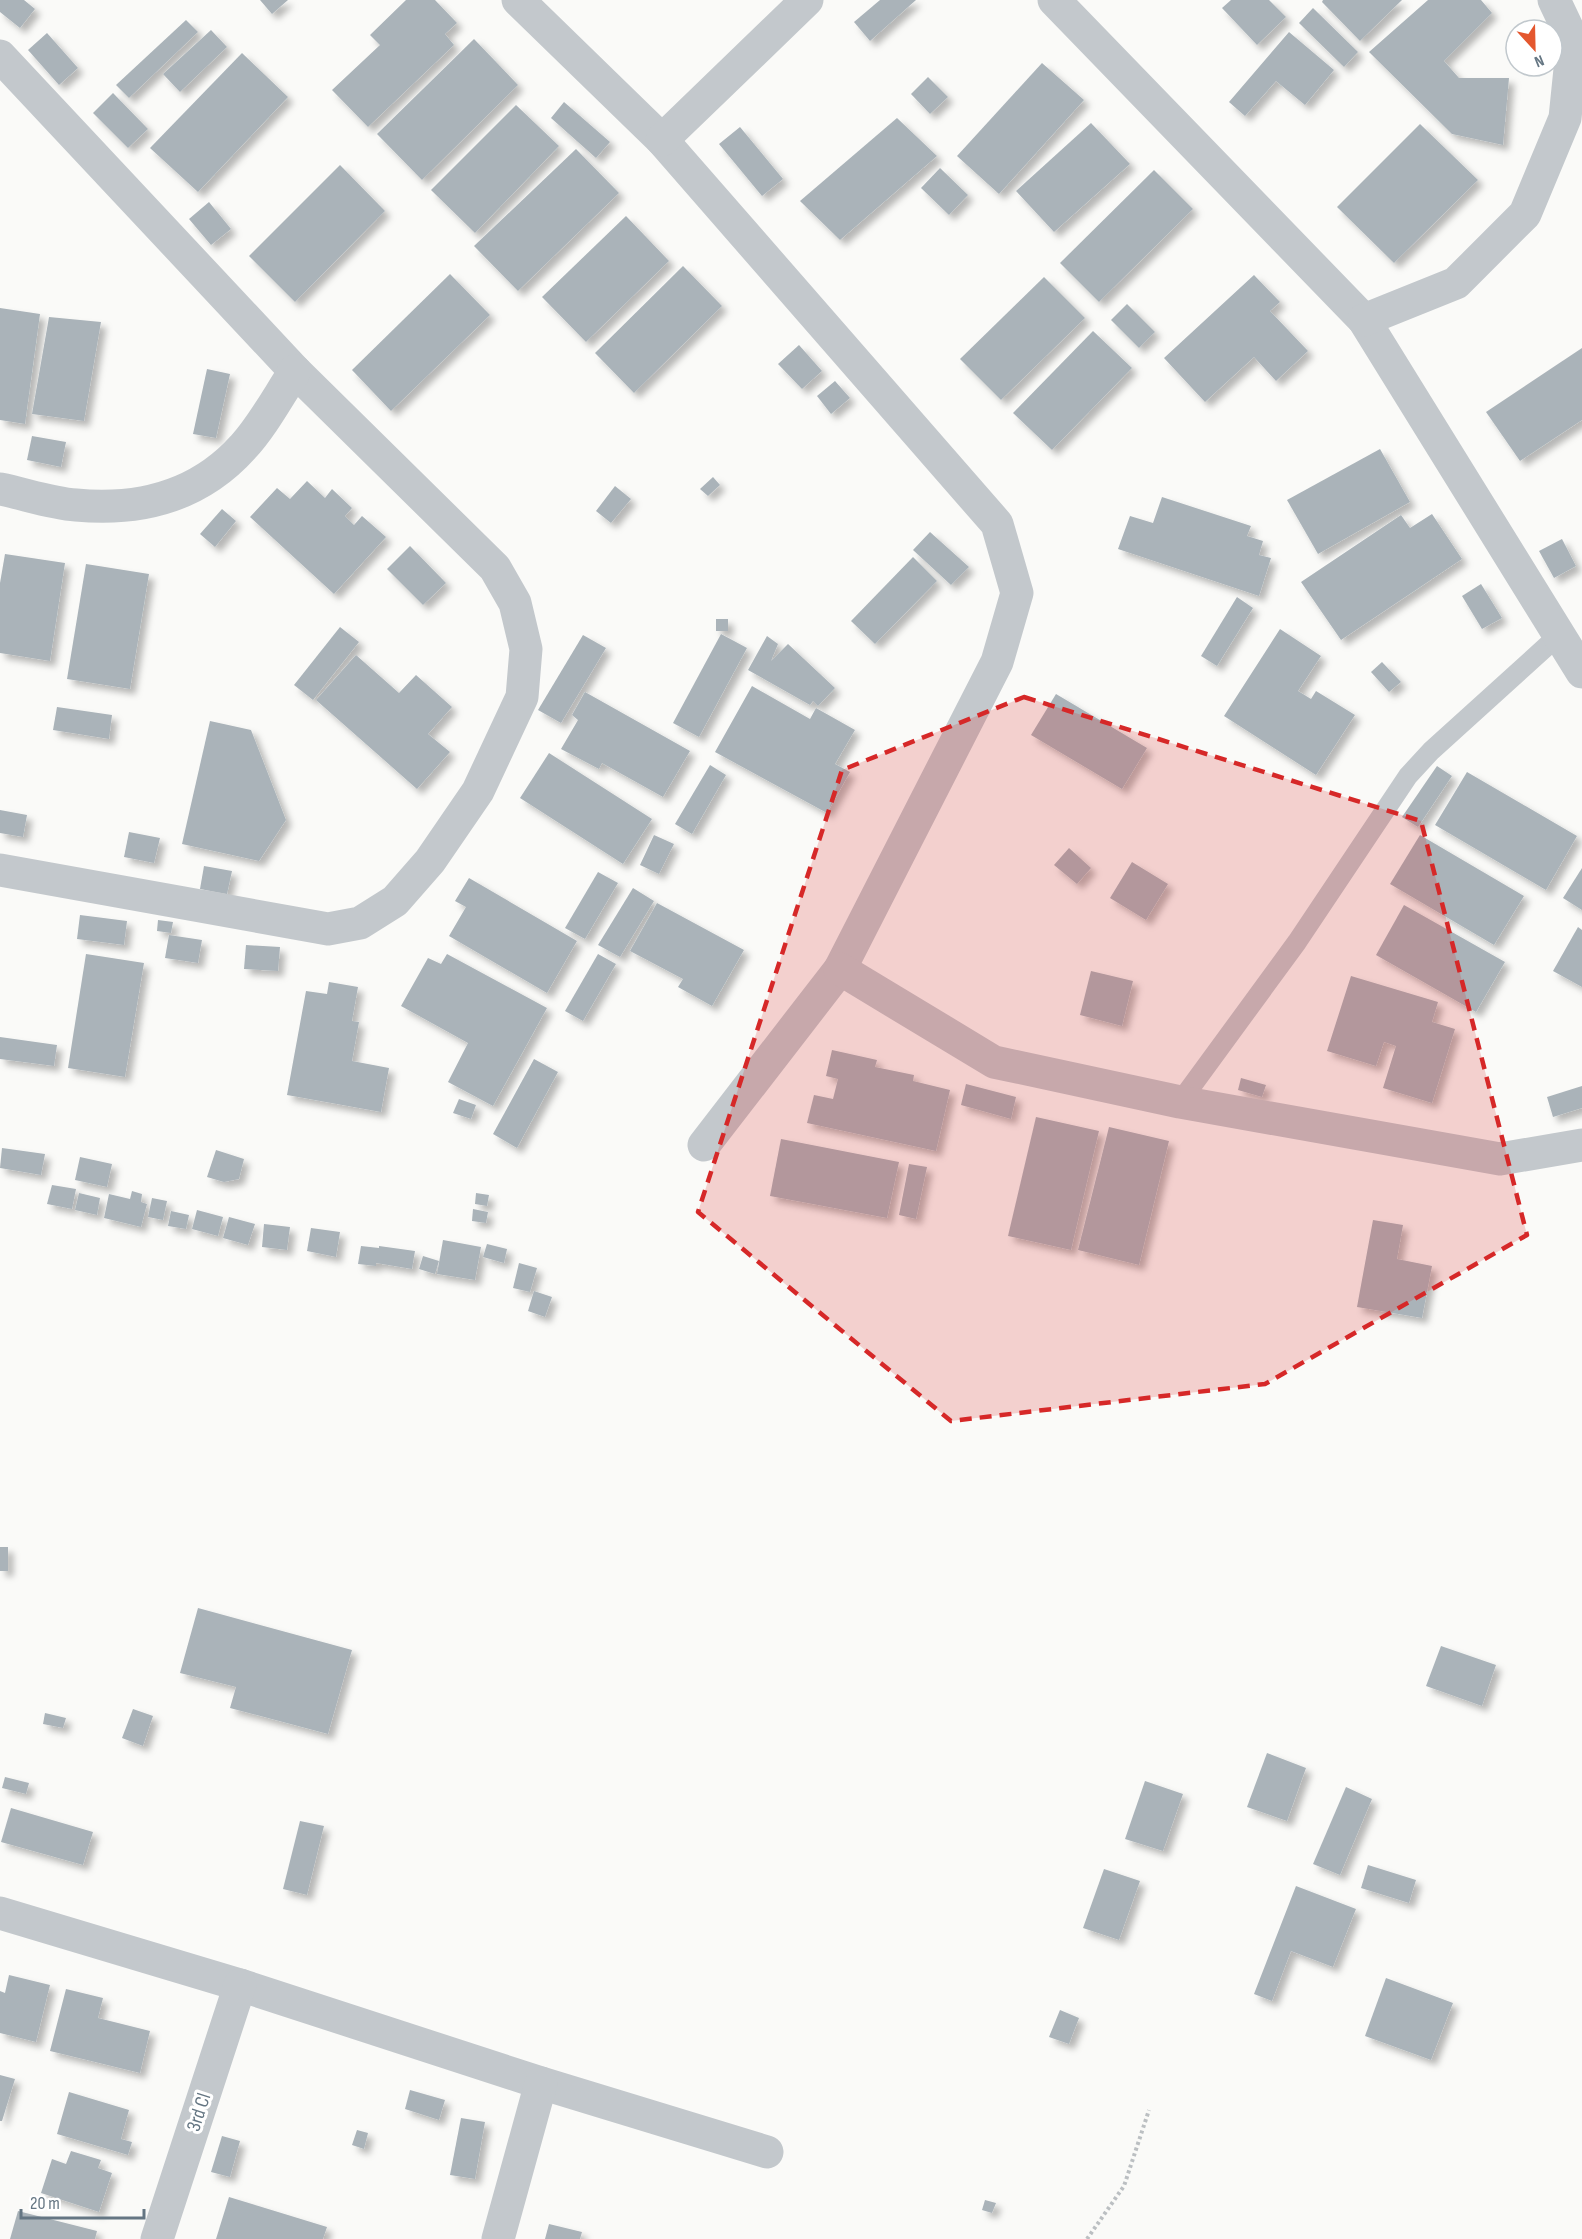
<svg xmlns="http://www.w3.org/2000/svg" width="1582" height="2239" font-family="'Sofia Sans Condensed',sans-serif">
  <defs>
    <filter id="shadow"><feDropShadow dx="5.5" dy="5.5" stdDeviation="3" flood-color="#0004"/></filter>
  </defs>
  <rect width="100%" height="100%" fill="#fafaf8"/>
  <g fill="#aab3b9" filter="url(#shadow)">
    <polygon points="0,0 24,0 35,9 20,28 0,12"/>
    <polygon points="260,0 288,0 272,14"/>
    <polygon points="406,0 435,0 457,23 445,34 454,45 368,127 332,90 380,45 370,35"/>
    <polygon points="880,0 916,0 870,41 854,22"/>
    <polygon points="1231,0 1269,0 1286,17 1257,45 1222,8"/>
    <polygon points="1323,0 1402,0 1360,41 1322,2"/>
    <polygon points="1428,0 1481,0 1492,13 1444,61 1459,78 1509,78 1503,145 1452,134 1369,52"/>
    <polygon points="1313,8 1358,52 1344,67 1299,23"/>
    <polygon points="186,20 198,32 129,98 116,85"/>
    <polygon points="211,30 227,47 180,92 163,74"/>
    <polygon points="1289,32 1334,70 1305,105 1276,81 1245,116 1229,102"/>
    <polygon points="47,33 78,68 59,85 28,50"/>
    <polygon points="474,39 518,85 422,180 377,134"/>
    <polygon points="242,53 288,97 198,192 150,148"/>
    <polygon points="1042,63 1084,100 999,194 957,156"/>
    <polygon points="928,77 948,97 930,114 911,94"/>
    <polygon points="113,93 148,129 128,148 93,113"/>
    <polygon points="564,102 610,142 596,158 551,118"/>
    <polygon points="516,105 559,146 475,233 431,190"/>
    <polygon points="897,118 937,156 840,240 800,201"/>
    <polygon points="1091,123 1130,164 1054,232 1016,191"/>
    <polygon points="1420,124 1478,180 1394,263 1337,207"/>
    <polygon points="740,127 783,179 762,196 719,144"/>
    <polygon points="576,149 619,193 518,291 474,246"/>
    <polygon points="340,165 385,211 295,302 249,256"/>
    <polygon points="940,168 968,195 949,215 921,188"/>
    <polygon points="1154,170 1193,209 1099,302 1060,263"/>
    <polygon points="209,202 231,229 211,245 189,219"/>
    <polygon points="626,216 669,261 586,342 542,297"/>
    <polygon points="683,266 722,306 634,393 595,353"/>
    <polygon points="450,274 490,315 391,411 352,370"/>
    <polygon points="1254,275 1280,302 1270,311 1308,351 1276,381 1254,357 1205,402 1164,358"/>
    <polygon points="1044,277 1085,318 1001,400 960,359"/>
    <polygon points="1127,304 1155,332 1139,348 1111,320"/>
    <polygon points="0,308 40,314 25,424 0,420"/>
    <polygon points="49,317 101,322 84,421 32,414"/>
    <polygon points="1093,331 1132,368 1052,450 1013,413"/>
    <polygon points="799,345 822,371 802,389 778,364"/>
    <polygon points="1582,348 1582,420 1520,461 1486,412"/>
    <polygon points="207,369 230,374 216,438 193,434"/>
    <polygon points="835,381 850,398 831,414 817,396"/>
    <polygon points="32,436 66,442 61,467 27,460"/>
    <polygon points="1380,449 1410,502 1318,554 1287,500"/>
    <polygon points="713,477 720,485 708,496 700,489"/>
    <polygon points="307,481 325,498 332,489 352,508 345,516 354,525 362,516 386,537 334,594 250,517 277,488 290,499"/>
    <polygon points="615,486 631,499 611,523 596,511"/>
    <polygon points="1162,497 1251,526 1247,536 1263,541 1259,555 1271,558 1259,596 1118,549 1130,516 1153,523"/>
    <polygon points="222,509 236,521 215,547 200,534"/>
    <polygon points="1432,514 1462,559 1341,640 1301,582 1401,515 1410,528"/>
    <polygon points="930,532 969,567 951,585 913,550"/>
    <polygon points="1562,539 1576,566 1554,578 1539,551"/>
    <polygon points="410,546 446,583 423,605 387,569"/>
    <polygon points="5,554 65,563 50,661 0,653 0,583"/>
    <polygon points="913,557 937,581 875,644 851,621"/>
    <polygon points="86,564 149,574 130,689 67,679"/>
    <polygon points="1481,584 1502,618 1482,629 1462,596"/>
    <polygon points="1237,597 1253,608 1217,666 1201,656"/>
    <rect x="716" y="619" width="12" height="12"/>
    <polygon points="340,627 359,642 313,700 294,685"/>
    <polygon points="1280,629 1321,656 1298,691 1311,699 1316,691 1355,715 1316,775 1224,716"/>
    <polygon points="721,634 747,648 699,737 673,723"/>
    <polygon points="583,635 606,648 561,723 538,710"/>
    <polygon points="767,636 778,644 771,661 788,644 835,688 818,706 813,701 810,705 748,670"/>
    <polygon points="356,655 399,693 416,675 452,707 428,734 450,752 417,789 316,700"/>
    <polygon points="1382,662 1401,682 1389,692 1371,672"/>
    <polygon points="752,686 810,719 816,708 855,730 835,764 850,772 827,813 715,752"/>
    <polygon points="585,692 690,751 663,797 602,763 599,769 561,749 578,720 572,715"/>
    <polygon points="1056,694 1147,748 1122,789 1031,735"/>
    <polygon points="57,707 112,715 109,739 53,730"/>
    <polygon points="210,721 251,730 286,820 259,861 182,844"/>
    <polygon points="549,753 652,819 623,864 520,798"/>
    <polygon points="710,765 726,775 692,834 675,824"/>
    <polygon points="1437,766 1452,776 1418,827 1402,817"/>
    <polygon points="1467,772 1577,836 1546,890 1435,825"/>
    <polygon points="0,810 27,815 23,837 0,833"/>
    <polygon points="129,832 160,838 154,863 124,857"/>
    <polygon points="654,835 674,844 659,874 640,865"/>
    <polygon points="1420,835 1524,896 1494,945 1390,884"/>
    <polygon points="1069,848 1091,868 1077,884 1054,865"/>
    <polygon points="1132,862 1168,884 1146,920 1110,898"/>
    <polygon points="204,866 232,871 227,894 200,889"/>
    <polygon points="1582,868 1582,910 1563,898"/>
    <polygon points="598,872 618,883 585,939 565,928"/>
    <polygon points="469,878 577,941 547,993 449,936 466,907 455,901"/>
    <polygon points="633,888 654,901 620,957 598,945"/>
    <polygon points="657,903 744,950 712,1006 678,987 683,979 630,951"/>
    <polygon points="1404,905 1505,962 1476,1012 1376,955"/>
    <polygon points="80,915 127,921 124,945 77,939"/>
    <polygon points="158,920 173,922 171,933 157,931"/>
    <polygon points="1578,927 1582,930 1582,987 1553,971"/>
    <polygon points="169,935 202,940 198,963 165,958"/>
    <polygon points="246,945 280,947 278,971 244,969"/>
    <polygon points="86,954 144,963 125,1077 68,1068"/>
    <polygon points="447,954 547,1008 493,1106 448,1082 468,1043 401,1006 428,958 441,964"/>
    <polygon points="598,954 616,964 583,1021 565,1011"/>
    <polygon points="1091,971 1133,981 1122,1026 1080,1015"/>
    <polygon points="1351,976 1438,1002 1432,1022 1455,1029 1432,1103 1383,1088 1396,1046 1384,1042 1376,1066 1327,1051"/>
    <polygon points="329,982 358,987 352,1021 359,1022 352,1061 389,1068 381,1112 287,1095 306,991 327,994"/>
    <polygon points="0,1037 57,1045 54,1066 0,1059"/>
    <polygon points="832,1050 877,1060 875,1067 914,1075 913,1081 950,1090 936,1151 807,1123 814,1095 833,1099 838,1079 826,1076"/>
    <polygon points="534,1059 558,1072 517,1148 493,1134"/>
    <polygon points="1241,1078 1266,1085 1262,1097 1238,1090"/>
    <polygon points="966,1084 1016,1097 1011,1119 961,1105"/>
    <polygon points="1582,1086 1582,1108 1553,1117 1547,1097"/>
    <polygon points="459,1099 476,1105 471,1119 453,1113"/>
    <polygon points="1036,1117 1099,1131 1071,1250 1008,1236"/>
    <polygon points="1109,1127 1169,1141 1139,1265 1078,1250"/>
    <polygon points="781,1139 899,1162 887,1218 770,1196"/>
    <polygon points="2,1148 45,1154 41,1175 0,1168"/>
    <polygon points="216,1150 244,1159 239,1179 224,1182 207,1177"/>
    <polygon points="80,1157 112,1164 107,1187 75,1180"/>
    <polygon points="909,1164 927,1167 916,1219 899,1215"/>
    <polygon points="52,1185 76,1189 72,1209 47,1204"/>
    <polygon points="132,1191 142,1194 141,1202 147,1204 141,1227 104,1218 109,1194 130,1199"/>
    <polygon points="79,1193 100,1198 97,1215 75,1210"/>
    <polygon points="476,1193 489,1195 487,1206 475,1204"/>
    <polygon points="152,1198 167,1201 163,1220 148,1217"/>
    <polygon points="473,1209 488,1212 486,1223 472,1221"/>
    <polygon points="197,1210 223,1217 218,1236 192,1229"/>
    <polygon points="171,1211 189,1215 186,1229 168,1226"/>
    <polygon points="229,1217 255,1224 248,1245 223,1238"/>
    <polygon points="1373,1220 1403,1225 1397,1259 1432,1266 1422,1318 1357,1307"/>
    <polygon points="264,1224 290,1227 287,1250 262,1247"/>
    <polygon points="311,1228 340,1232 336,1257 307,1251"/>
    <polygon points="443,1240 481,1247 475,1280 437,1274"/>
    <polygon points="487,1244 507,1249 504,1263 483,1257"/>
    <polygon points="361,1246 379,1248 379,1246 415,1251 412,1269 376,1263 376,1266 358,1264"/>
    <polygon points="423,1256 439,1261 435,1274 419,1269"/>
    <polygon points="519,1263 537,1268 530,1292 513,1288"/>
    <polygon points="534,1291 552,1297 545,1317 528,1311"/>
    <rect x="0" y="1547" width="8" height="24"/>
    <polygon points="198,1608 352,1650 328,1734 230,1708 236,1687 180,1673"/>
    <polygon points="1441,1646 1496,1665 1482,1706 1426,1686"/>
    <polygon points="133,1709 153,1716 143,1746 122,1738"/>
    <polygon points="45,1713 66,1718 63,1728 43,1724"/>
    <polygon points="1267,1753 1306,1768 1287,1821 1247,1807"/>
    <polygon points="5,1777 29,1783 26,1794 2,1788"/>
    <polygon points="1145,1781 1183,1794 1163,1851 1125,1839"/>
    <polygon points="1346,1787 1372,1799 1340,1875 1313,1864"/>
    <polygon points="11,1808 93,1832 83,1865 1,1842"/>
    <polygon points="300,1821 324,1826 307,1895 283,1889"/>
    <polygon points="1368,1865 1416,1880 1409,1903 1361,1888"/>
    <polygon points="1104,1869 1140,1881 1119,1940 1083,1928"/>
    <polygon points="1296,1886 1356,1909 1333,1967 1291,1951 1272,2001 1254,1994"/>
    <polygon points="9,1975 50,1985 36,2042 0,2033 0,1991 5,1993"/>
    <polygon points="1386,1978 1453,2003 1431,2060 1365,2036"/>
    <polygon points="66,1989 103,1998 98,2018 150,2031 140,2073 50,2051"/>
    <polygon points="1060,2010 1079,2018 1069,2044 1049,2037"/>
    <polygon points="0,2075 15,2079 2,2121 0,2121"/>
    <polygon points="410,2090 445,2100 439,2120 405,2109"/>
    <polygon points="69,2092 129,2110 121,2139 132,2142 128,2155 57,2134"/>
    <polygon points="461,2118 485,2122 475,2179 450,2175"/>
    <polygon points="357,2130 368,2133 364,2149 352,2145"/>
    <polygon points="222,2136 240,2141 230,2177 211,2172"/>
    <polygon points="71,2151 101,2160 98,2168 112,2173 99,2212 41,2193 52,2159 66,2164"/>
    <polygon points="229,2197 327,2227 323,2239 216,2239"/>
    <polygon points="985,2200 996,2203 992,2213 982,2210"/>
    <polygon points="18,2211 97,2231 95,2239 10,2239"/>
    <polygon points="549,2224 582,2232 580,2239 545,2239"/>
  </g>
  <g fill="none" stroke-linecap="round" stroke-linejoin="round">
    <polyline stroke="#bbbfc2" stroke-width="4" stroke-dasharray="3 3" stroke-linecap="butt" points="1087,2239 1124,2186 1149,2110"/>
    <polyline stroke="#c3c8cc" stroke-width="20" points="1180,1102 1297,942 1408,776 1431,751 1559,635"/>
    <g stroke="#c3c8cc" stroke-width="33">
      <polyline points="518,0 662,140 997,524 1017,593 997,662 840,969 704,1145"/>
      <polyline points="1054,0 1364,320 1582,672"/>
      <polyline points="0,56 295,371 495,568 515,603 526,649 522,697 478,791 430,861 395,901 360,923 328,929 0,870"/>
      <polyline points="662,140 807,0"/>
      <polyline points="1364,320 1456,283 1525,214 1565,118 1573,40 1554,0"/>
      <path d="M0 489C25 494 51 503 76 505 140 511 199 496 243 447 262 427 279 395 295 371"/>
      <polyline points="840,969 994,1062 1180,1102 1500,1159 1582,1145"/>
      <polyline points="0,1913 240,1985 541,2083 767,2152"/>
      <polyline points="157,2239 240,1985"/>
      <polyline points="498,2239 541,2083"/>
    </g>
  </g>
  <path fill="#d62828" fill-opacity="0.2" stroke="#d62828" stroke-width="4.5" stroke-dasharray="12 8" stroke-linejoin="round" d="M1024 697 1421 821 1527 1235 1265 1384 951 1421 698 1212 842 770Z"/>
  <g text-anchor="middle" stroke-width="6" stroke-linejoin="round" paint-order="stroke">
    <g font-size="20" fill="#657683" stroke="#fff">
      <text transform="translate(198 2112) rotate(-72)" y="7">3rd Cl</text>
    </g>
  </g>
  <g transform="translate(1534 48) rotate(158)"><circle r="28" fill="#ffffff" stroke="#c1c8cd" stroke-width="1.5"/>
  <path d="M0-4.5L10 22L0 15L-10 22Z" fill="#e4572e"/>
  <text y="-9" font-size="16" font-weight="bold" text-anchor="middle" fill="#657683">N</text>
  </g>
  <path d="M21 2209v9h123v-9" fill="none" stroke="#657683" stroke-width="3"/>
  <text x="30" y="2209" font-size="18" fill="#657683" stroke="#ffffff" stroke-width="4.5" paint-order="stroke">20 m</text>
</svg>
